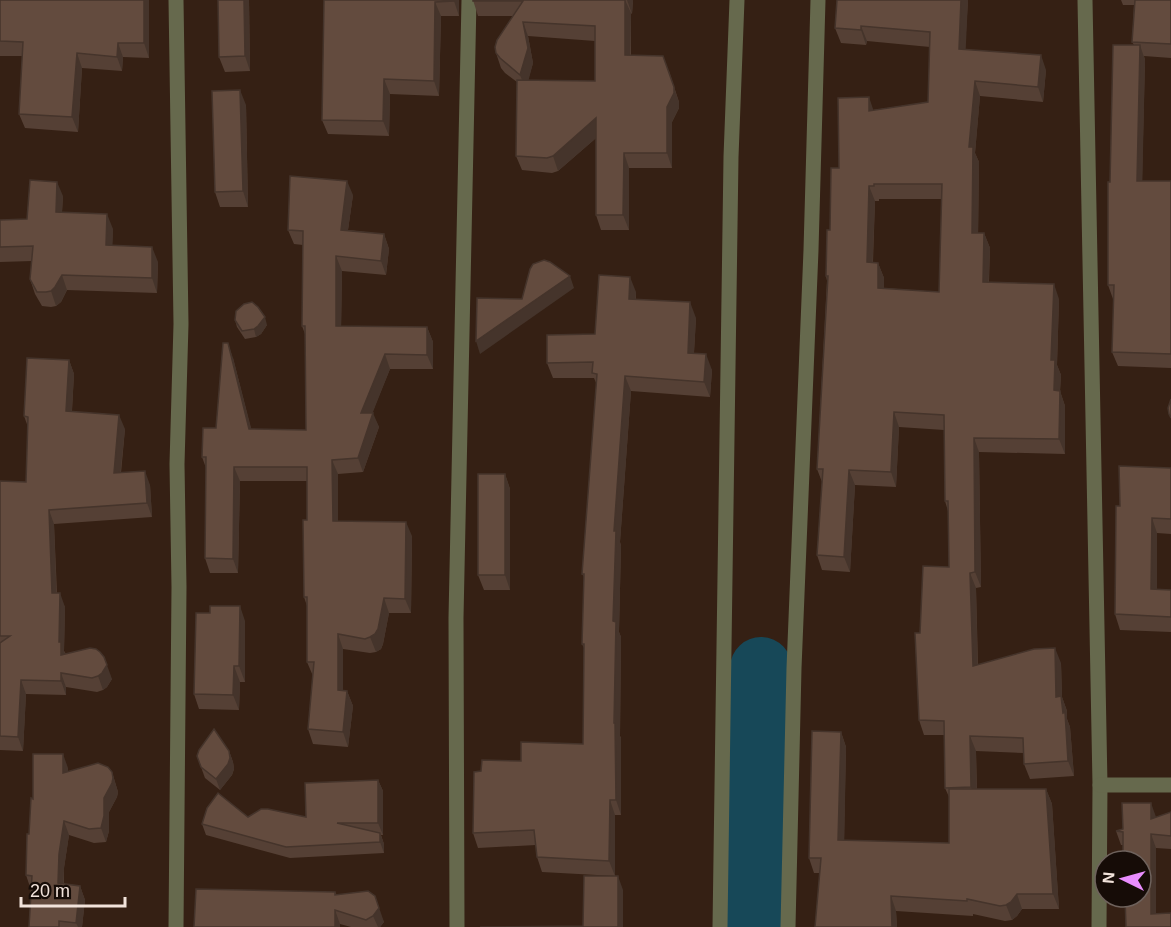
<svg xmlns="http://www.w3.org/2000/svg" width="1171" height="927" font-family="Helvetica,sans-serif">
  <rect width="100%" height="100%" fill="#352014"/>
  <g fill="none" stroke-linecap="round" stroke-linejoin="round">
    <polyline stroke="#174858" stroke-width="62" points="753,927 761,668"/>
    <g stroke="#66694d" stroke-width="15">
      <polyline points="176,0 181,324 177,464 179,587 176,927"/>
      <polyline points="1085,0 1100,785 1099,927"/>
      <polyline points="1100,785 1171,785"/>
      <polyline points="457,927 456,618 469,0"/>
      <polyline points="720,927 731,157 737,0"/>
      <polyline points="788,927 794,668 811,250 818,0"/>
    </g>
  </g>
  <g fill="#554035" fill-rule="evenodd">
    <polygon points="0,0 149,0 149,58 123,57 122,71 82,68 78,132 25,128 19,114 23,56 0,56"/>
    <polygon points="218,0 249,0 250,71 225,72 219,57"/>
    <polygon points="324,0 459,0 459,16 441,16 439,96 390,94 389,136 328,134 322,120"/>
    <path d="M473 0H633L632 14 631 13V55L669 71 679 102V108L672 122V168H629V230H601L596 215V138L558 171 552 173 522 170 516 156 517 82 505 73 501 68 496 53 513 16H478ZM528 36 595 41V81L528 80 533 63Z"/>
    <path d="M837 0H968L965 49 1046 70 1043 102 980 96 975 153 979 162 978 233H984L990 248 989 282 1059 299 1057 365 1061 375 1060 391 1065 406V454L979 452 981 587 976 588 978 664 1061 663 1062 697 1067 711V719L1070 727 1074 776 1030 779 1024 764V753L976 751 977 789H1046L1052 804 1059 909H1022L1017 916 1012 920 1005 921 973 914V916L896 911 897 927H815L820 873H814L809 858 841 732 846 747 844 840 949 843V797L945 788V735H924L919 720 920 633 949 567 948 511 945 501 944 430 899 427 896 487 855 485 850 572 822 570 817 555 822 482 817 469 827 281 826 276 830 230 839 168 873 110 928 102 930 47 867 41 866 45 841 43 835 28ZM879 199H942L939 292 884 288V278L878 263 873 262 875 201H879Z"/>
    <polygon points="1121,0 1171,0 1171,58 1144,56 1145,60 1142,181 1171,181 1171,368 1118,366 1112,352 1114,299 1113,299 1108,285 1110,182 1134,45 1132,42 1134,5 1123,5"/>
    <polygon points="246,105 248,207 220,207 215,192"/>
    <polygon points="353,195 348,230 384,234 389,249 386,275 342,271 341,326 427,327 433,342 433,369 390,369 372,413 379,427 363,472 338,474 338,521 412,536 411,613 389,613 383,644 381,649 376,652 370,653 343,649 343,691 347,691 353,706 348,747 313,744 308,729 313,676 307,662 307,606 304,597 307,520 307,481 240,481 238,573 210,573 205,558 206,468 202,457 216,428 233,358 251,429 306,430 305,334 302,326 303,245 294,244 288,230"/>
    <polygon points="63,196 62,212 113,229 112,246 158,262 157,293 67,290 61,302 56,306 51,307 42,306 35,294 30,279 32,261 0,262 0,220 27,219"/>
    <polygon points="636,292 636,300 696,318 694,353 712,370 710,397 631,391 620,542 621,546 619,632 621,637 620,736 621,738 621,815 615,815 615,876 542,872 537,857 536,845 478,848 473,833 481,771 583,744 584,648 582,644 584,577 582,574 597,385 594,378 553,378 547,363 595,334"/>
    <polygon points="235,320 267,325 261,334 256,337 245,339 237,327"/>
    <polygon points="69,360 74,374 72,411 125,429 121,473 150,485 152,517 54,524 57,593 65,607 64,651 66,654 112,679 107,687 103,690 97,692 66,687 66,695 26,694 23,751 0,750 0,481 26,482 28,427 24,416"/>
    <polygon points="1171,468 1171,534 1157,533 1157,589 1171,590 1171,632 1120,630 1115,614 1120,506"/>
    <polygon points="505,474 510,489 510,590 484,590 478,575"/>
    <polygon points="245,621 245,682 240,682 239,710 199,709 194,694"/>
    <polygon points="229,751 233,762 234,769 232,775 220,790 205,778 197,756"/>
    <polygon points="68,768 68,771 112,772 118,792 117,797 109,812 109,831 106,842 94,843 69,835 64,868 64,884 80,886 85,900 82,927 29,927 31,890 26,875 33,799"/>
    <polygon points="378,780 383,791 383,835 381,835 384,844 384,853 290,858 206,835 202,824 248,817 306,817"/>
    <polygon points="1171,812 1171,849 1156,848 1156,914 1171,927 1125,897 1123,845 1121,845 1116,831"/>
    <polygon points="368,891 384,922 380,927 351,927 340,924 194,927 335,892 337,895"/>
  </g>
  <g fill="#45342b">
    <polygon points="144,0 149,0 149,58 144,43"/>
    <polygon points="244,0 249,0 250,71 245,56"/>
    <polygon points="454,0 459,0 459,16 454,1"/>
    <polygon points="625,0 631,13 630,70 625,55"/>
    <polygon points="627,0 633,0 632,14"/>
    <polygon points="961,0 968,0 965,64 959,49"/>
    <polygon points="435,2 441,16 439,96 434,81"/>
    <polygon points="523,22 528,36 533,63 526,90 520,75"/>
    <polygon points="861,26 867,41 866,45 861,30"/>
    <polygon points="118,43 123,57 122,71 117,57"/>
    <polygon points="1140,45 1145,60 1142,196 1137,181"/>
    <polygon points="77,53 82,68 78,132 72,117"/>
    <polygon points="1041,55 1046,70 1043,102 1038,87"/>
    <polygon points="663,56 679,102 679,108 672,122 672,168 667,153"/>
    <polygon points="384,79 390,94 389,136 383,121"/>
    <polygon points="975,81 980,96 975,153 979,162 978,248 972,233 969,147"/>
    <polygon points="240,90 246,105 248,207 243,191"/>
    <polygon points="869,97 874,112 869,111"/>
    <polygon points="596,118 602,133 558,171 553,156"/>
    <polygon points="624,153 629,168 629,230 623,215"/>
    <polygon points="347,181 353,195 346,244 341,230"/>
    <polygon points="57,182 63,196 61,227 56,212"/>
    <polygon points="869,186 875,201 872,277 867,262"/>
    <polygon points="107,214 113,229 112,260 106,245"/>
    <polygon points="984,233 990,248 988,296 983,282"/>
    <polygon points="384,234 389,249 386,275 381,261"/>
    <polygon points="152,247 158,262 157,293 152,278"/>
    <polygon points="336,256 342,271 341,340 336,326"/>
    <polygon points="878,263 884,278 884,303 878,288"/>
    <polygon points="62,275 67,290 61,302 56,306 51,291"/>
    <polygon points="570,276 574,288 480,354 476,341"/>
    <polygon points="630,277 636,292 635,314 629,299"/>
    <polygon points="1054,284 1059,299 1057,365 1061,375 1060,391 1065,406 1065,454 1059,439 1051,360"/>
    <polygon points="690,302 696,318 693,368 688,353"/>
    <polygon points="265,317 267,325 261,334 256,337 254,329"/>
    <polygon points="427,327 433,342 433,369 427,355"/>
    <polygon points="228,343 233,358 255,443 249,429"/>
    <polygon points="385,354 390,369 367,427 361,413"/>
    <polygon points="706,354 712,370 710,397 704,382"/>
    <polygon points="69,360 74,374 71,425 66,411"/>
    <polygon points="625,376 631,391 620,542 621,546 619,632 621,637 620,736 621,738 621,815 616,800 613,621 614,531"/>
    <polygon points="894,412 899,427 896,487 891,472"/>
    <polygon points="373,413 379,427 363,472 358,458"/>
    <polygon points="119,415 125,429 119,487 114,473"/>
    <polygon points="974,438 979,452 981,587 975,572"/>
    <polygon points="332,460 338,474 338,535 333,521"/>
    <polygon points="234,467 240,481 238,573 233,559"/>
    <polygon points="849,470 855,485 850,572 844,557"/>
    <polygon points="145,471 150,485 152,517 147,503"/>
    <polygon points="505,474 510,489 510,590 505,575"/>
    <polygon points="49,510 54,524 57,607 52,593"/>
    <polygon points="1152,518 1157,533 1157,604 1151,589"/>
    <polygon points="406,522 412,536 411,613 405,599"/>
    <polygon points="970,573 976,588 978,681 973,666"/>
    <polygon points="60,593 65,607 64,651 66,656 61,655 59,642"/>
    <polygon points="384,598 389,613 383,644 381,649 376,652 370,637"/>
    <polygon points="240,606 245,621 245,682 239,666"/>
    <polygon points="338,634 343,649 343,705 338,690"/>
    <polygon points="1055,648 1061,663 1062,697 1067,711 1067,719 1070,727 1074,776 1068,761 1056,697"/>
    <polygon points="104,657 112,679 107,687 103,690 98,676"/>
    <polygon points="234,666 240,682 239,710 233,695"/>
    <polygon points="61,673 66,687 66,695 61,681"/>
    <polygon points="21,680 26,694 23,751 18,737"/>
    <polygon points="347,691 353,706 348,747 343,732"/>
    <polygon points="841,732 846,747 844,855 838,840"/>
    <polygon points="970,736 976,751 977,802 971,787"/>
    <polygon points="229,751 233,762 234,769 232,775 220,790 216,779"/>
    <polygon points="63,754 68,768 68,787 63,773"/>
    <polygon points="112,772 118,792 117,797 109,812 109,831 106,842 101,828 104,798"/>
    <polygon points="378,780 383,791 383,835 378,823"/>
    <polygon points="1046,789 1052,804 1059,909 1053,894"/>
    <polygon points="610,800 615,815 615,876 609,861"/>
    <polygon points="1151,803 1156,817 1156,833 1151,819"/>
    <polygon points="64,821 69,835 64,868 63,897 58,883 59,854"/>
    <polygon points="380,833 384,844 384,853 380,842"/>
    <polygon points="1151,834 1156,848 1156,927 1151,914"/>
    <polygon points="618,876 623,890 623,927 618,927"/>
    <polygon points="80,886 85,900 82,927 78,927 76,923"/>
    <polygon points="1017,894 1022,909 1017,916 1012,920 1006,905"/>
    <polygon points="375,896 384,922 380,927 378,927 373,916"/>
    <polygon points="891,896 896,911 897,927 892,927"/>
    <polygon points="335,910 340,924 340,927 335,927"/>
  </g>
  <g fill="#634b3e" stroke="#45342b" stroke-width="1.5" fill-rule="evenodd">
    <polygon points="0,0 144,0 144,43 118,43 117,57 77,53 72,117 19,114 23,42 0,41"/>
    <polygon points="218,0 244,0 245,56 219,57"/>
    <polygon points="324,0 454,0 454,1 435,2 434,81 384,79 383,121 322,120"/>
    <polygon points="473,0 625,0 625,55 663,56 674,87 674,93 667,107 667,153 624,153 623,215 596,215 596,118 553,156 547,158 516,156 517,80 595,81 595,26 523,22 528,48 520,75 500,58 496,53 495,47 497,40 523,1 473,1"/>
    <path d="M837 0H961L959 49 1041 55 1038 87 975 81 969 147H973L972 233H984L983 282 1054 284 1051 360H1055L1054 390 1060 391 1059 439 974 438 975 572 970 573 973 666 1034 649 1055 648 1056 697 1061 696 1063 713 1065 712 1068 761 1024 764 1023 738 970 736 971 787 945 788 944 721 919 720 915 633H920L923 566 949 567 948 501H945L944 415 894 412 891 472 849 470 844 557 817 555 823 469H817L828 276H826L827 230H830L831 168H839L838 98 869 97V111L928 102 930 32 861 26V30L835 28ZM874 184H942L939 292 878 288V263L867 262 869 186H874Z"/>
    <polygon points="1135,0 1171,0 1171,44 1132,42"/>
    <polygon points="1113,45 1140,45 1137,181 1171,181 1171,354 1112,352 1114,285 1108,285 1108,182 1110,182"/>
    <polygon points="240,90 243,191 215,192 212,91"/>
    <polygon points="290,176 347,181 341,230 384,234 381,261 336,256 336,326 427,327 427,355 385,354 361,413 373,413 358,458 332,460 333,521 406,522 405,599 384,598 378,629 375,634 370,637 365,639 338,634 338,690 347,691 343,732 308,729 314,662 307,662 307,597 304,597 303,520 307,520 307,467 234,467 233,559 205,558 206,457 202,457 203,428 216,428 223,343 228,343 249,429 306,430 305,326 302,326 303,231 288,230"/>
    <polygon points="30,180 57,182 56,212 107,214 106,245 152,247 152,278 62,275 55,287 51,291 46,292 37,292 30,279 33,246 0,247 0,220 27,219"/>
    <polygon points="544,260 550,262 570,276 476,341 477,298 522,299 530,269 533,264"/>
    <polygon points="599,275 630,277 629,299 690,302 688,353 706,354 704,382 625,376 614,531 616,531 613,621 616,622 614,723 615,723 616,800 610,800 609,861 537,857 534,830 473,833 474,772 481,771 482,760 521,761 521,742 583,744 584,644 582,644 584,574 582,574 597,374 592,373 593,362 547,363 547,335 595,334"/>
    <polygon points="252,302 258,307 265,317 258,326 254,329 242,331 235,320 236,311 244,304"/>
    <polygon points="27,358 69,360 66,411 119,415 114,473 145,471 147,503 49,510 52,593 60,593 59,642 61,642 61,655 90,648 96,649 100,652 104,657 107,665 102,673 98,676 92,678 61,673 61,681 21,680 18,737 0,736 0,643 10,636 0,636 0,481 26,482 28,417 24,416"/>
    <polygon points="1171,399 1171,418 1169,414 1168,408"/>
    <polygon points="1119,466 1171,468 1171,519 1152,518 1151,589 1171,590 1171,617 1115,614 1116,506 1120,506"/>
    <rect x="478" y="474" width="27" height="101"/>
    <polygon points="210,606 240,606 239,666 234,666 233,695 194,694 196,613 210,613"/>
    <polygon points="214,729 229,751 230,758 228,764 216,779 201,767 197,756 199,750"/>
    <polygon points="812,731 841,732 838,840 949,843 949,789 1046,789 1053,894 1017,894 1011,902 1006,905 1000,906 967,899 967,901 891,896 892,927 815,927 821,858 809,858"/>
    <polygon points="33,754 63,754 63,773 98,763 108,767 112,772 113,778 112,783 104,798 104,816 101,828 89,829 64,821 59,854 58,883 80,886 76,923 59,921 59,927 29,927 32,876 26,875 27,834 29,834 31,798 33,799"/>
    <polygon points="378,780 378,823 337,823 380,833 380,842 286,847 202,824 207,808 218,793 248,817 261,809 268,809 306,817 305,783"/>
    <polygon points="1122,803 1151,803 1151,819 1171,812 1171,836 1151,834 1151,914 1171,913 1171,927 1126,927 1125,897 1141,897 1141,861 1123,861 1123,832 1116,831 1123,829"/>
    <polygon points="584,876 618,876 618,927 480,927 583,926"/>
    <polygon points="196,889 335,892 335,895 368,891 375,896 379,908 373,916 366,920 335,910 335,927 194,927"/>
  </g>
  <g transform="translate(1123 879) rotate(275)"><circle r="28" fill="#160c07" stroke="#6e625c" stroke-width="1.5"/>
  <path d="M0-4.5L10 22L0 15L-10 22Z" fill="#e98dfe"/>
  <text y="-9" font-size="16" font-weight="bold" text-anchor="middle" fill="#f2e3db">N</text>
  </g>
  <path d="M21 897v9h104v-9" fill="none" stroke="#f2e3db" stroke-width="3"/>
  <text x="30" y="897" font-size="18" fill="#f2e3db" stroke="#160c07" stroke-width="4.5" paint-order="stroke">20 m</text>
</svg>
